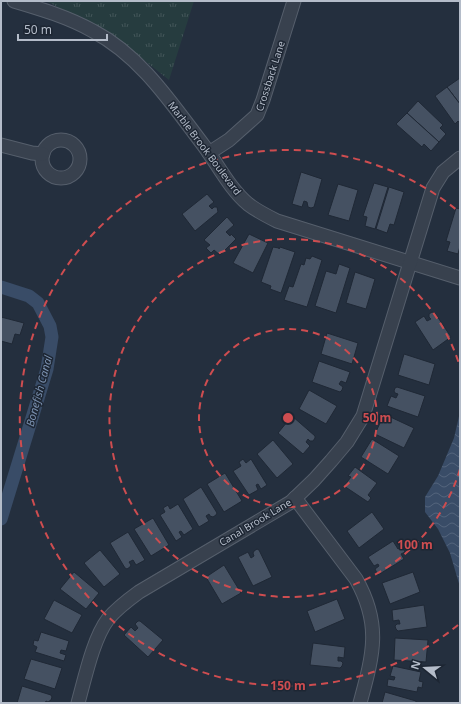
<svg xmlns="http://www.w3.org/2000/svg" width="461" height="704" font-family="'Noto Sans',sans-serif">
  <defs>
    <pattern id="grass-tufts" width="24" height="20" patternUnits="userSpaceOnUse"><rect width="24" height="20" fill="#263c3f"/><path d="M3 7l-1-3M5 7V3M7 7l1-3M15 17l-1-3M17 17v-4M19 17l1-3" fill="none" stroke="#435659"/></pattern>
    <pattern id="water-waves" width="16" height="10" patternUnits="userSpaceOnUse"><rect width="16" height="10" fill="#394c67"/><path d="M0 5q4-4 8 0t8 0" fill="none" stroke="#53647b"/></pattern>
  </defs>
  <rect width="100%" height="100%" fill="#242f3e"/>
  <polygon fill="url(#grass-tufts)" points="46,1 194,1 169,80 116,38"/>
  <polygon fill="url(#water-waves)" points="460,412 460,587 450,553 438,529 425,512 425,497 438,476 454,438"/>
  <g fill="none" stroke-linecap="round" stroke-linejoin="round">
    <polyline stroke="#394c67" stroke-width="13" points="1,287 29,296 38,303 50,326 52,337 47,369 1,519"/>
  </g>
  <g fill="#455162" stroke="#1f2835">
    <polygon points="460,78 460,104 447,87"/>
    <polygon points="447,87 460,104 460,123 458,121 455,124 435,96"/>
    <polygon points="418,101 443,125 440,128 446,134 439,142 407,113"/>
    <polygon points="407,113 439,142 431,151 424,144 422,147 396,124"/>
    <polygon points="301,172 322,179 314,207 311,208 308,207 307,202 304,201 302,207 292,204"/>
    <polygon points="374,183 388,187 375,229 365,226 367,217 363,216"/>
    <polygon points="338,184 358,190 349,221 328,215"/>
    <polygon points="389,187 404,192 394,225 390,224 387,233 376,229"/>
    <polygon points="207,194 214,202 209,206 212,209 214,207 217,207 218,212 195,231 182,214"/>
    <polygon points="456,208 460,209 460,246 458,254 447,251 450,242 446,241"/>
    <polygon points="227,217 234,225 226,232 230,236 231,234 236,239 220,255 214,250 211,253 206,248 210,245 204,240"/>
    <polygon points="249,234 268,243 253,273 233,263"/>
    <polygon points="273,247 279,248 279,249 280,247 295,252 281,293 270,289 271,286 261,282"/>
    <polygon points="312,256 322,260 307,307 284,300 289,286 293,287 301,264 304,265 306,258 310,259"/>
    <polygon points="339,264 350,268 336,313 315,306 326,271 336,274"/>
    <polygon points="355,272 375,279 366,309 346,303"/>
    <polygon points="432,312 435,313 451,337 433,350 415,322 424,316 427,321 431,319 429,317 429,314"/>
    <polygon points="1,317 24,323 20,335 15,334 12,344 1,341"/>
    <polygon points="327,333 358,343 352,364 321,354"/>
    <polygon points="404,354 435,364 429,385 398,375"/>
    <polygon points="319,361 350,372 346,383 341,381 339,384 343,387 342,390 340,392 312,382"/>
    <polygon points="397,387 425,396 418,417 387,406 391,396 396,398 398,394 395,393 394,391 395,388"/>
    <polygon points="309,390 337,406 326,424 299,409"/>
    <polygon points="384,414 414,428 404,448 375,434"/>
    <polygon points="292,416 315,436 315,438 313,441 310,441 308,439 306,442 310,446 303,454 278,433"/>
    <polygon points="372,439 399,456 388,474 361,457"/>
    <polygon points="273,440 293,464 277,478 257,454"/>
    <polygon points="243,459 246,463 251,459 267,485 261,489 258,484 256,485 258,490 249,495 233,471 241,466 239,462"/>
    <polygon points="355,467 377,483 368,495 371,498 368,502 344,486 351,477 348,476"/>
    <polygon points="225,473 242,501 224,512 207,484"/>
    <polygon points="201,487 217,513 216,515 213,517 210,516 209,514 206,516 209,521 199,527 183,499"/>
    <polygon points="178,504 193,529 184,535 181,531 179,532 182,537 176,541 160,515 165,512 163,508 168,505 170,509"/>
    <polygon points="372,512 384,529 359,548 347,531"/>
    <polygon points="153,518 169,545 151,556 134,529"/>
    <polygon points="128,532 145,560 136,565 133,560 129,562 131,565 130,567 127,569 125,568 110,543"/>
    <polygon points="393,541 398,549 402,547 405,552 401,554 404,559 378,575 375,569 379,566 378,564 374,566 368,557"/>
    <polygon points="257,549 259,550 272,577 253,586 238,557 248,552 251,558 254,556 253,553 254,551"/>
    <polygon points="100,550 120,574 104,587 84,563"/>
    <polygon points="224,565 241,593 222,604 206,577"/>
    <polygon points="74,572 99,593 86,609 60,589"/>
    <polygon points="413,572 420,592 390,604 382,583"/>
    <polygon points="337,599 345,619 315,632 307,611"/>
    <polygon points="54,600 82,615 72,633 44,619"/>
    <polygon points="424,605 427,627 398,631 396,629 395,626 397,624 400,624 399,620 393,621 392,610"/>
    <polygon points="138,621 140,621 163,640 148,657 124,635 131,627 135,631 138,628 135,624"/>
    <polygon points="41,632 69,641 66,651 61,650 60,653 66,655 64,661 35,652 37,647 33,645 34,640 38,641"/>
    <polygon points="395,638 428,640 426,662 394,660"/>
    <polygon points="313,643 345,647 344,658 338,657 338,661 341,661 343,663 342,666 340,668 310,665"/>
    <polygon points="31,659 62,668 55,689 24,679"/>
    <polygon points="393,666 421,672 419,681 423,682 422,688 418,687 417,692 387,686 388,679 394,680 395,677 390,676"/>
    <polygon points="22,686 51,695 52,697 51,700 48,702 46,701 45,703 17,703"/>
    <polygon points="385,692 416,701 416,703 382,703"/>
  </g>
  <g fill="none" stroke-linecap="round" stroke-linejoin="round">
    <defs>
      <g id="minor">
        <path d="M14 1C41 9 68 17 93 31 141 56 172 104 204 146 218 165 230 189 248 204 257 211 267 216 277 221L460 278"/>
        <circle cx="61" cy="159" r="19"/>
        <polyline points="1,145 32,153 43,154"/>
        <polyline points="209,153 229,140 257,115 263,100 294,1"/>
        <path d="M295 498 356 579C382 625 373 655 360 703"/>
        <path d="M78 703C85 678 93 639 108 619 117 608 128 600 139 592L291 502 314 480 331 461 347 442 363 416 433 188 443 172 460 158"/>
      </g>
    </defs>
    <use href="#minor" stroke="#565f6c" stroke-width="15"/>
    <use href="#minor" stroke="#38414e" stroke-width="13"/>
  </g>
  <g fill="none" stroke="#ce4d50" stroke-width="2" stroke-dasharray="7 5">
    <circle cx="288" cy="418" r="89"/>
    <path d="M460 469A179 179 0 1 1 460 367"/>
    <path d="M458 625A268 268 0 1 1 458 211"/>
  </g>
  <g text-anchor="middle" stroke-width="3" stroke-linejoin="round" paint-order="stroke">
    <g font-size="10" fill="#b4bcc9" stroke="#1d2633">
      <text transform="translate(270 76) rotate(-72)" y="4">Crossback Lane</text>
      <text transform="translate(205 148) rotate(53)" y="4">Marble Brook Boulevard</text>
      <text transform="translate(255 522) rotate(-31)" y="4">Canal Brook Lane</text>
    </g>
    <g font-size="11" font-style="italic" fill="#7c92b1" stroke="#1d2633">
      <text transform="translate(39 391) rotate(-75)" y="4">Bonefish Canal</text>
    </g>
  </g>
  <circle cx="288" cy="418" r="6" fill="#ce4d50" stroke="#1d2633" stroke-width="2"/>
  <g font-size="12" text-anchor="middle" font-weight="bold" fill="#ce4d50" stroke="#1d2633" stroke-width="3" stroke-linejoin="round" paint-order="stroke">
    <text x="377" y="422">50 m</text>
    <text x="415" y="549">100 m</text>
    <text x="288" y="690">150 m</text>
  </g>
  <rect width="461" height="704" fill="none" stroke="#b4bcc9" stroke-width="4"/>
  <g transform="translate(425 668) rotate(288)" stroke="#1d2633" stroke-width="3" paint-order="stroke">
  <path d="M0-3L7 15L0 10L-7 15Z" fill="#b4bcc9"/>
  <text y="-6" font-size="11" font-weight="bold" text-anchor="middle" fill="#b4bcc9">N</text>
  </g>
  <path d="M18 34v6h89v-6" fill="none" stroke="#b4bcc9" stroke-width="2"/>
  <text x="24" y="34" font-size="12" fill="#b4bcc9" stroke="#1d2633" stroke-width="3" paint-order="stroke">50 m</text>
</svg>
